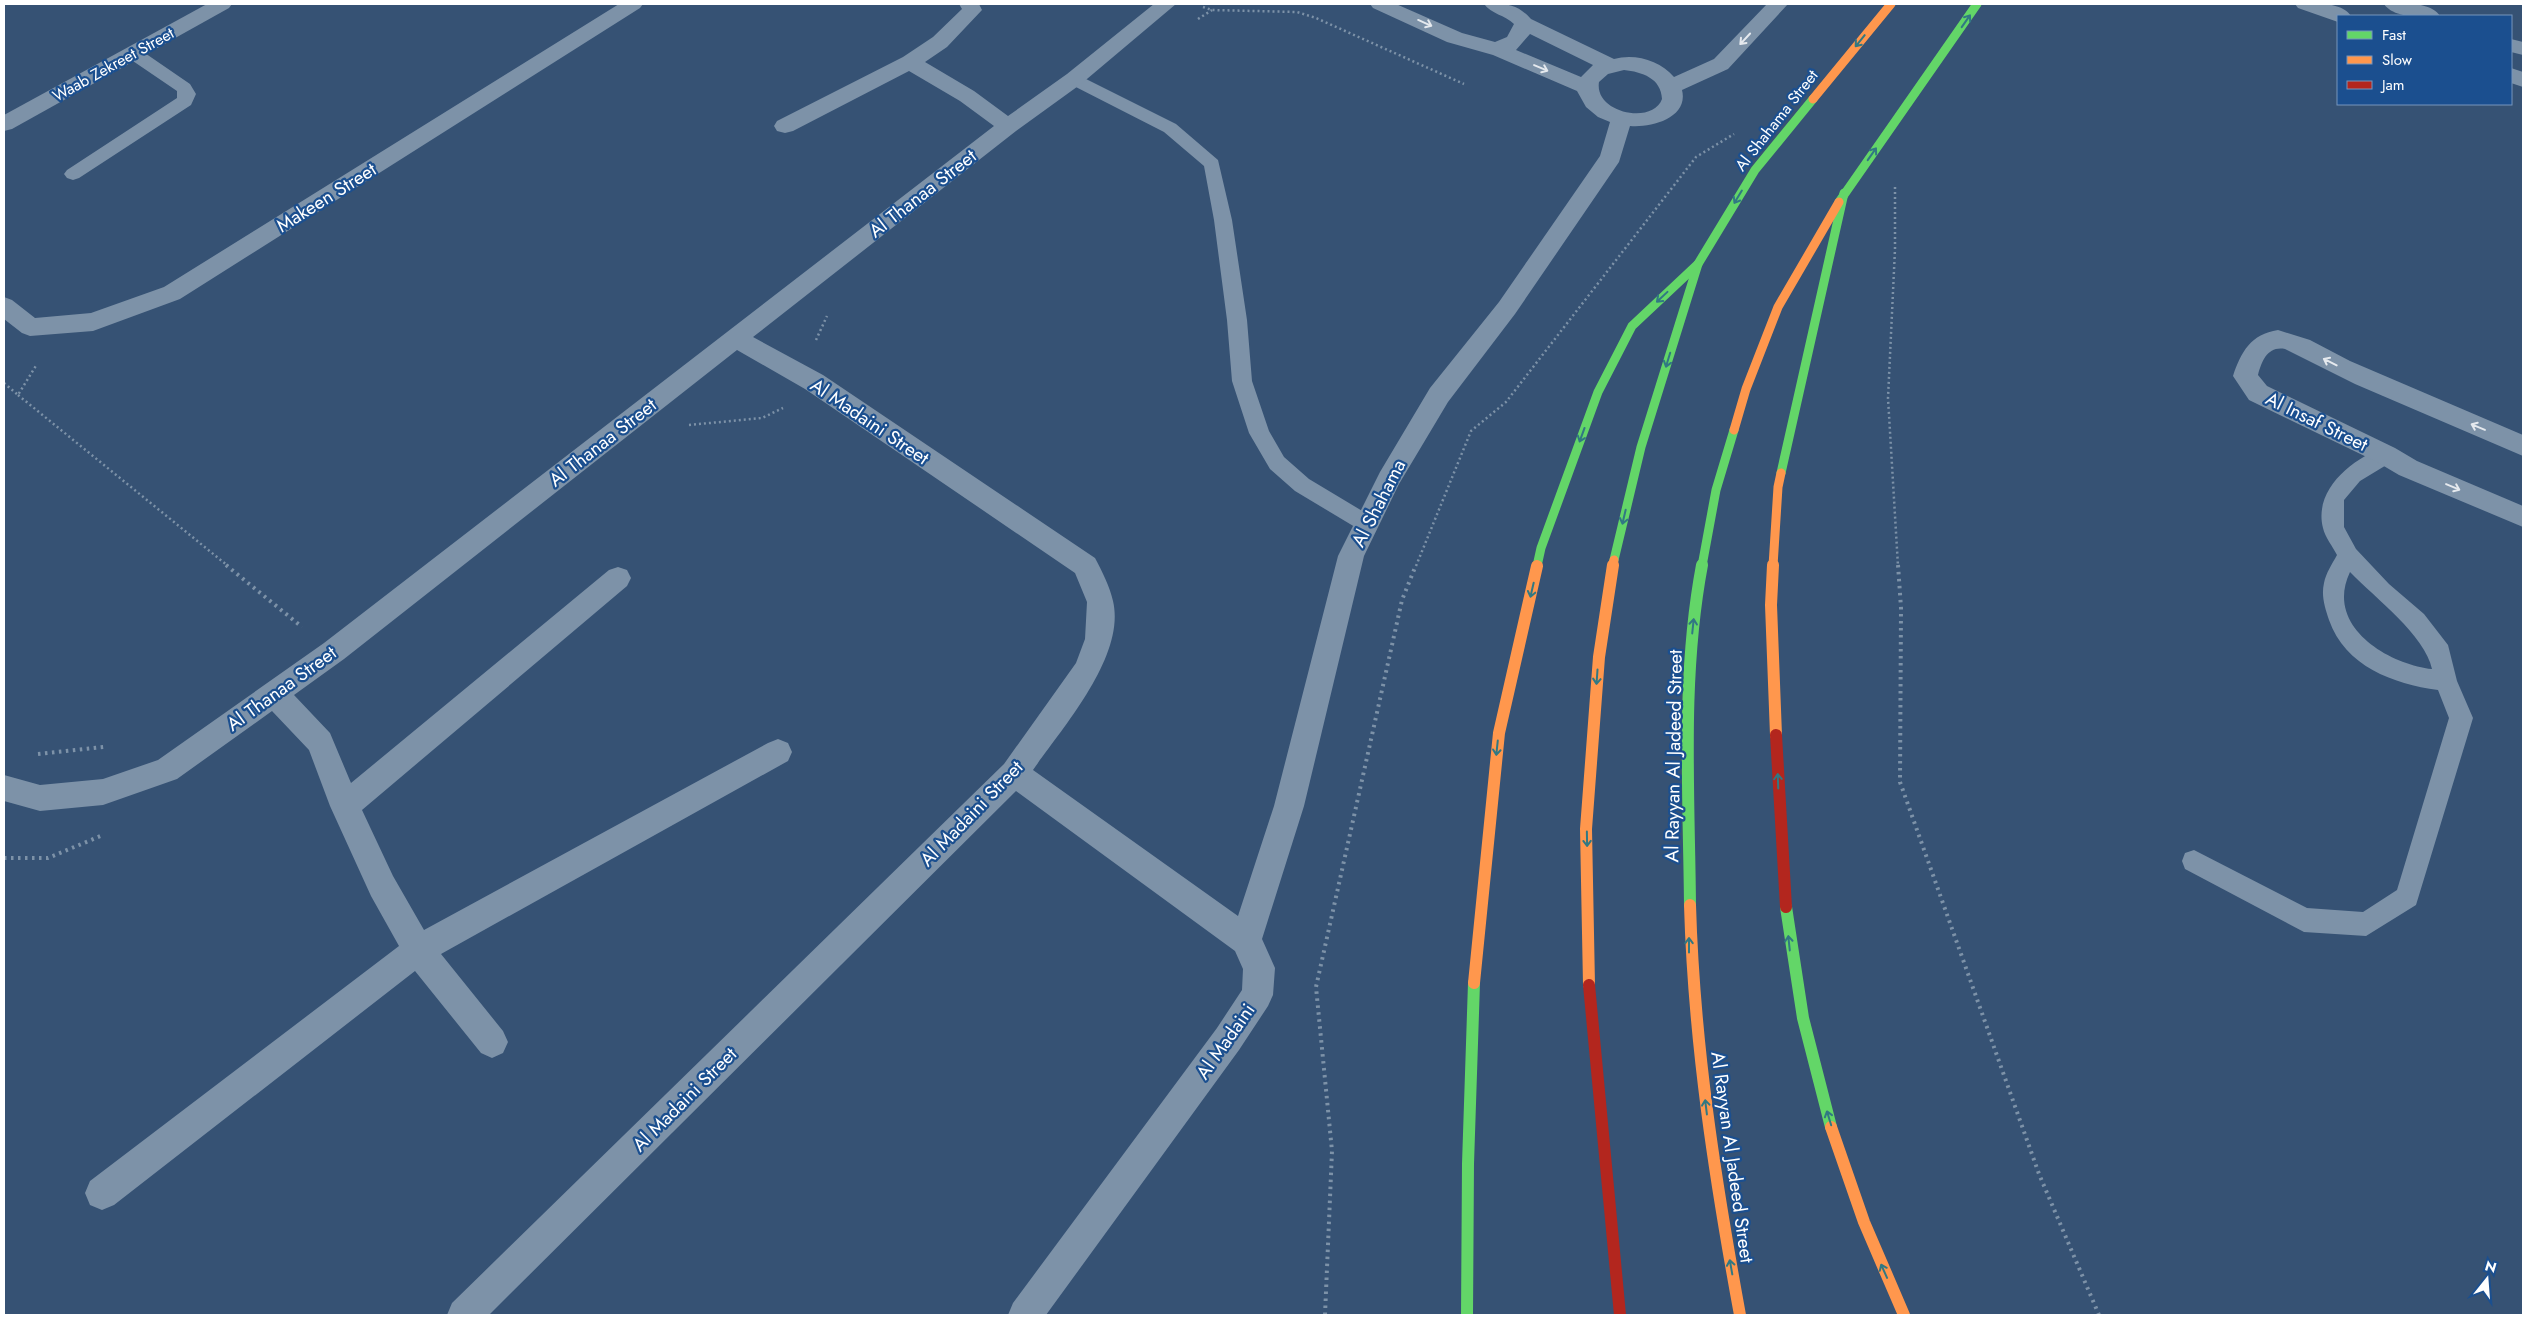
<svg xmlns="http://www.w3.org/2000/svg" width="2527" height="1319" font-family="Jost,sans-serif">
  <rect width="100%" height="100%" fill="#365274"/>
  <g fill="none" stroke-linecap="round" stroke-linejoin="round">
    <g stroke="#7d92a8" stroke-width="2.5" stroke-dasharray="2 3" stroke-linecap="butt">
      <polyline points="1203,7 1212,10 1297,12 1316,18 1464,84"/>
      <polyline points="1198,19 1212,10"/>
      <polyline points="1895,187 1895,249 1888,398 1898,566"/>
      <polyline points="816,340 827,316"/>
      <polyline points="4,383 18,395 37,364"/>
      <polyline points="18,395 228,566"/>
      <polyline points="689,425 762,418 783,408"/>
      <polyline points="1416,566 1471,431 1506,402 1696,157 1734,134"/>
    </g>
    <g stroke="#7d92a8" stroke-width="4" stroke-dasharray="2.5 4.5" stroke-linecap="butt">
      <polyline points="226,565 302,627"/>
      <polyline points="1898,565 1901,608 1900,782 2039,1174 2099,1315"/>
      <polyline points="38,754 104,747"/>
      <polyline points="4,858 48,858 103,835"/>
      <polyline points="1325,1315 1332,1151 1316,987 1402,600 1416,565"/>
    </g>
    <g fill="#7d92a8" fill-rule="evenodd">
      <polygon points="133,48 139,49 190,84 196,94 191,105 79,178 73,180 67,178 64,174 67,170 177,98 177,91 127,57 125,53 127,49"/>
      <polygon points="1074,73 1176,124 1218,160 1232,220 1247,320 1252,381 1269,431 1284,457 1309,479 1374,518 1378,524 1374,530 1367,533 1360,530 1295,491 1270,469 1249,433 1232,381 1227,320 1214,220 1204,166 1164,132 1068,83 1066,79 1068,75"/>
      <path d="M2386 447 2393 449 2396 455 2393 461 2360 481 2344 500V527L2356 549 2389 584 2424 614 2448 645 2457 681 2473 718 2416 905 2366 936 2304 932 2185 869 2182 861 2185 853 2194 850 2307 908 2363 912 2397 890 2449 718 2438 690C2393 684 2345 666 2329 620 2325 608 2321 596 2324 583 2326 573 2332 564 2337 555 2333 547 2325 537 2323 528 2313 489 2354 457 2386 447ZM2350 572C2375 598 2425 635 2432 669 2388 664 2324 626 2350 572Z"/>
    </g>
    <g fill="#7d92a8" fill-rule="evenodd">
      <polygon points="207,4 232,4 229,8 12,129 4,131 4,115"/>
      <polygon points="619,4 643,4 640,8 180,299 93,331 30,336 22,333 4,319 4,297 12,300 35,318 91,313 164,287"/>
      <path d="M959 4H979L982 10 947 47 925 62 974 91 1008 116 1067 74 1154 4H1176L1081 84 1016 131 753 337 823 375 1095 558C1102 571 1110 587 1113 601 1126 656 1063 727 1033 770L1238 916 1274 806 1338 556 1380 472 1430 388 1499 302 1600 156 1610 122 1598 117 1586 107 1577 91 1493 55 1447 42 1373 8 1370 4H1396L1462 33 1495 42 1507 37 1514 24C1505 15 1491 14 1484 4 1504 3 1517 3 1531 19L1614 59C1634 53 1660 60 1674 77L1714 59 1767 4H1788L1728 69 1682 90C1689 118 1651 128 1630 126L1619 162 1515 314 1448 402 1399 484 1364 556 1304 806 1262 939 1275 968 1273 995 1268 1006 1239 1050 1046 1315H1008L1013 1303 1217 1028 1242 990 1243 969 1235 951 1016 791 489 1315H447L452 1303 1004 764 1076 663 1085 639 1087 602 1075 573 805 389 737 350 344 659 294 695 330 733 351 783 609 570 618 567 627 570 631 578 627 586 362 810 393 876 424 930 768 743 778 739 788 743 792 752 788 761 441 954 503 1031 508 1042 503 1053 492 1058 481 1053 415 971 114 1205 102 1210 90 1205 85 1193 90 1181 399 946 371 896 330 806 309 750 272 711 177 779 103 805 40 811 4 801V775L40 785 103 779 158 760 324 643 994 126 960 101 909 71 793 131 785 133 777 131 774 126 777 121 903 57 933 37 962 9ZM1530 34 1593 65 1581 77 1516 50ZM1624 70C1642 72 1661 78 1662 99 1653 125 1594 113 1599 82L1608 74Z"/>
      <path d="M2295 4C2311 3 2341 1 2351 16H2338V22L2298 8Z"/>
      <path d="M2384 4C2400 3 2430 1 2440 16 2424 17 2394 19 2384 4Z"/>
      <polygon points="2511,39 2523,42 2523,55 2511,52"/>
      <polygon points="2511,68 2523,72 2523,87 2511,83"/>
      <path d="M2278 330 2310 340 2350 361 2523 435V456L2355 384 2285 349C2268 346 2262 360 2258 375L2267 386 2395 448 2417 461 2523 506V527L2399 475 2377 462 2249 400 2233 376C2241 352 2251 334 2278 330Z"/>
    </g>
    <g stroke="#63d668" stroke-width="9">
      <polyline points="1839,202 1977,4"/>
      <polyline points="1781,473 1844,193"/>
      <polyline points="1614,560 1641,447 1698,264 1755,170 1813,99"/>
      <polyline points="1537,566 1541,548 1598,392 1632,326 1698,264"/>
      <polyline points="1702,566 1716,490 1734,430"/>
    </g>
    <g stroke="#63d668" stroke-width="12">
      <path d="M1690 905C1689 792 1681 677 1702 565"/>
      <polyline points="1786,907 1803,1018 1831,1127"/>
      <polyline points="1467,1315 1468,1164 1474,983"/>
    </g>
    <g stroke="#ff974d" stroke-width="9">
      <polyline points="1813,99 1891,4"/>
      <polyline points="1734,430 1746,389 1778,307 1839,202"/>
      <polyline points="1613,566 1614,560"/>
      <polyline points="1773,566 1778,487 1781,473"/>
    </g>
    <g stroke="#ff974d" stroke-width="12">
      <polyline points="1773,565 1771,605 1776,735"/>
      <path d="M1690 905C1694 1044 1715 1179 1740 1315"/>
      <polyline points="1474,983 1499,733 1537,566"/>
      <polyline points="1589,985 1586,829 1599,657 1613,565"/>
      <polyline points="1831,1127 1864,1222 1904,1315"/>
    </g>
    <g stroke="#b3261e" stroke-width="12">
      <polyline points="1776,735 1786,907"/>
      <polyline points="1589,985 1620,1315"/>
    </g>
  </g>
  <defs><path id="oneway-shaft" d="M-6 0H5M1.5-3L5.5 0L1.5 3" fill="none" stroke-width="1.6" stroke-linecap="round" stroke-linejoin="round" transform="scale(1.25)"/></defs>
  <g stroke="#317883">
    <use href="#oneway-shaft" transform="translate(1966 21) rotate(-55)"/>
    <use href="#oneway-shaft" transform="translate(1860 41) rotate(129)"/>
    <use href="#oneway-shaft" transform="translate(1872 154) rotate(-55)"/>
    <use href="#oneway-shaft" transform="translate(1738 197) rotate(121)"/>
    <use href="#oneway-shaft" transform="translate(1662 297) rotate(137)"/>
    <use href="#oneway-shaft" transform="translate(1668 360) rotate(107)"/>
    <use href="#oneway-shaft" transform="translate(1582 435) rotate(110)"/>
    <use href="#oneway-shaft" transform="translate(1624 517) rotate(103)"/>
    <use href="#oneway-shaft" transform="translate(1532 590) rotate(103)"/>
    <use href="#oneway-shaft" transform="translate(1693 626) rotate(-84)"/>
    <use href="#oneway-shaft" transform="translate(1597 677) rotate(94)"/>
    <use href="#oneway-shaft" transform="translate(1497 748) rotate(96)"/>
    <use href="#oneway-shaft" transform="translate(1778 781) rotate(-92)"/>
    <use href="#oneway-shaft" transform="translate(1587 839) rotate(89)"/>
    <use href="#oneway-shaft" transform="translate(1789 943) rotate(-96)"/>
    <use href="#oneway-shaft" transform="translate(1689 945) rotate(-90)"/>
    <use href="#oneway-shaft" transform="translate(1706 1107) rotate(-97)"/>
    <use href="#oneway-shaft" transform="translate(1829 1118) rotate(-107)"/>
    <use href="#oneway-shaft" transform="translate(1731 1267) rotate(-100)"/>
    <use href="#oneway-shaft" transform="translate(1884 1271) rotate(-114)"/>
  </g>
  <g stroke="#e5e9ee">
    <use href="#oneway-shaft" transform="translate(1425 23) rotate(24)"/>
    <use href="#oneway-shaft" transform="translate(1745 39) rotate(133)"/>
    <use href="#oneway-shaft" transform="translate(1541 68) rotate(23)"/>
    <use href="#oneway-shaft" transform="translate(2330 362) rotate(-153)"/>
    <use href="#oneway-shaft" transform="translate(2478 427) rotate(-157)"/>
    <use href="#oneway-shaft" transform="translate(2453 487) rotate(23)"/>
  </g>
  <g text-anchor="middle" stroke-width="4.5" stroke-linejoin="round" paint-order="stroke">
    <g font-size="16" fill="#fff" stroke="#1b4f8f">
      <text transform="translate(113 64) rotate(-29)" y="6">Waab Zekreet Street</text>
      <text transform="translate(1776 120) rotate(-52)" y="6">Al Shahama Street</text>
    </g>
    <g font-size="19" fill="#fff" stroke="#1b4f8f">
      <text transform="translate(922 193) rotate(-38)" y="7">Al Thanaa Street</text>
      <text transform="translate(326 197) rotate(-32)" y="7">Makeen Street</text>
      <text transform="translate(870 421) rotate(34)" y="7">Al Madaini Street</text>
      <text transform="translate(2317 421) rotate(26)" y="7">Al Insaf Street</text>
      <text transform="translate(602 442) rotate(-38)" y="7">Al Thanaa Street</text>
      <text transform="translate(1378 503) rotate(-63)" y="7">Al Shahama</text>
      <text transform="translate(281 688) rotate(-36)" y="7">Al Thanaa Street</text>
      <text transform="translate(1673 756) rotate(-89)" y="7">Al Rayyan Al Jadeed Street</text>
      <text transform="translate(971 813) rotate(-46)" y="7">Al Madaini Street</text>
      <text transform="translate(1225 1041) rotate(-55)" y="7">Al Madaini</text>
      <text transform="translate(684 1099) rotate(-45)" y="7">Al Madaini Street</text>
      <text transform="translate(1733 1157) rotate(82)" y="7">Al Rayyan Al Jadeed Street</text>
    </g>
  </g>
  <rect width="2527" height="1319" fill="none" stroke="#ffffff" stroke-width="10"/>
  <rect x="2337" y="15" width="175" height="90" fill="#1b4f8f" stroke="#7695bc"/>
  <rect x="2347" y="31" width="25" height="8" fill="#63d668" stroke="#7695bc"/>
  <text x="2382" y="40" font-size="15" fill="#ffffff">Fast</text>
  <rect x="2347" y="56" width="25" height="8" fill="#ff974d" stroke="#7695bc"/>
  <text x="2382" y="65" font-size="15" fill="#ffffff">Slow</text>
  <rect x="2347" y="81" width="25" height="8" fill="#b3261e" stroke="#7695bc"/>
  <text x="2382" y="90" font-size="15" fill="#ffffff">Jam</text>
  <g transform="translate(2487 1279) rotate(17)" stroke="#1b4f8f" stroke-width="4" paint-order="stroke">
  <path d="M0-4L9 19L0 12L-9 19Z" fill="#ffffff"/>
  <text y="-8" font-size="14" font-weight="bold" text-anchor="middle" fill="#ffffff">N</text>
  </g>
</svg>
